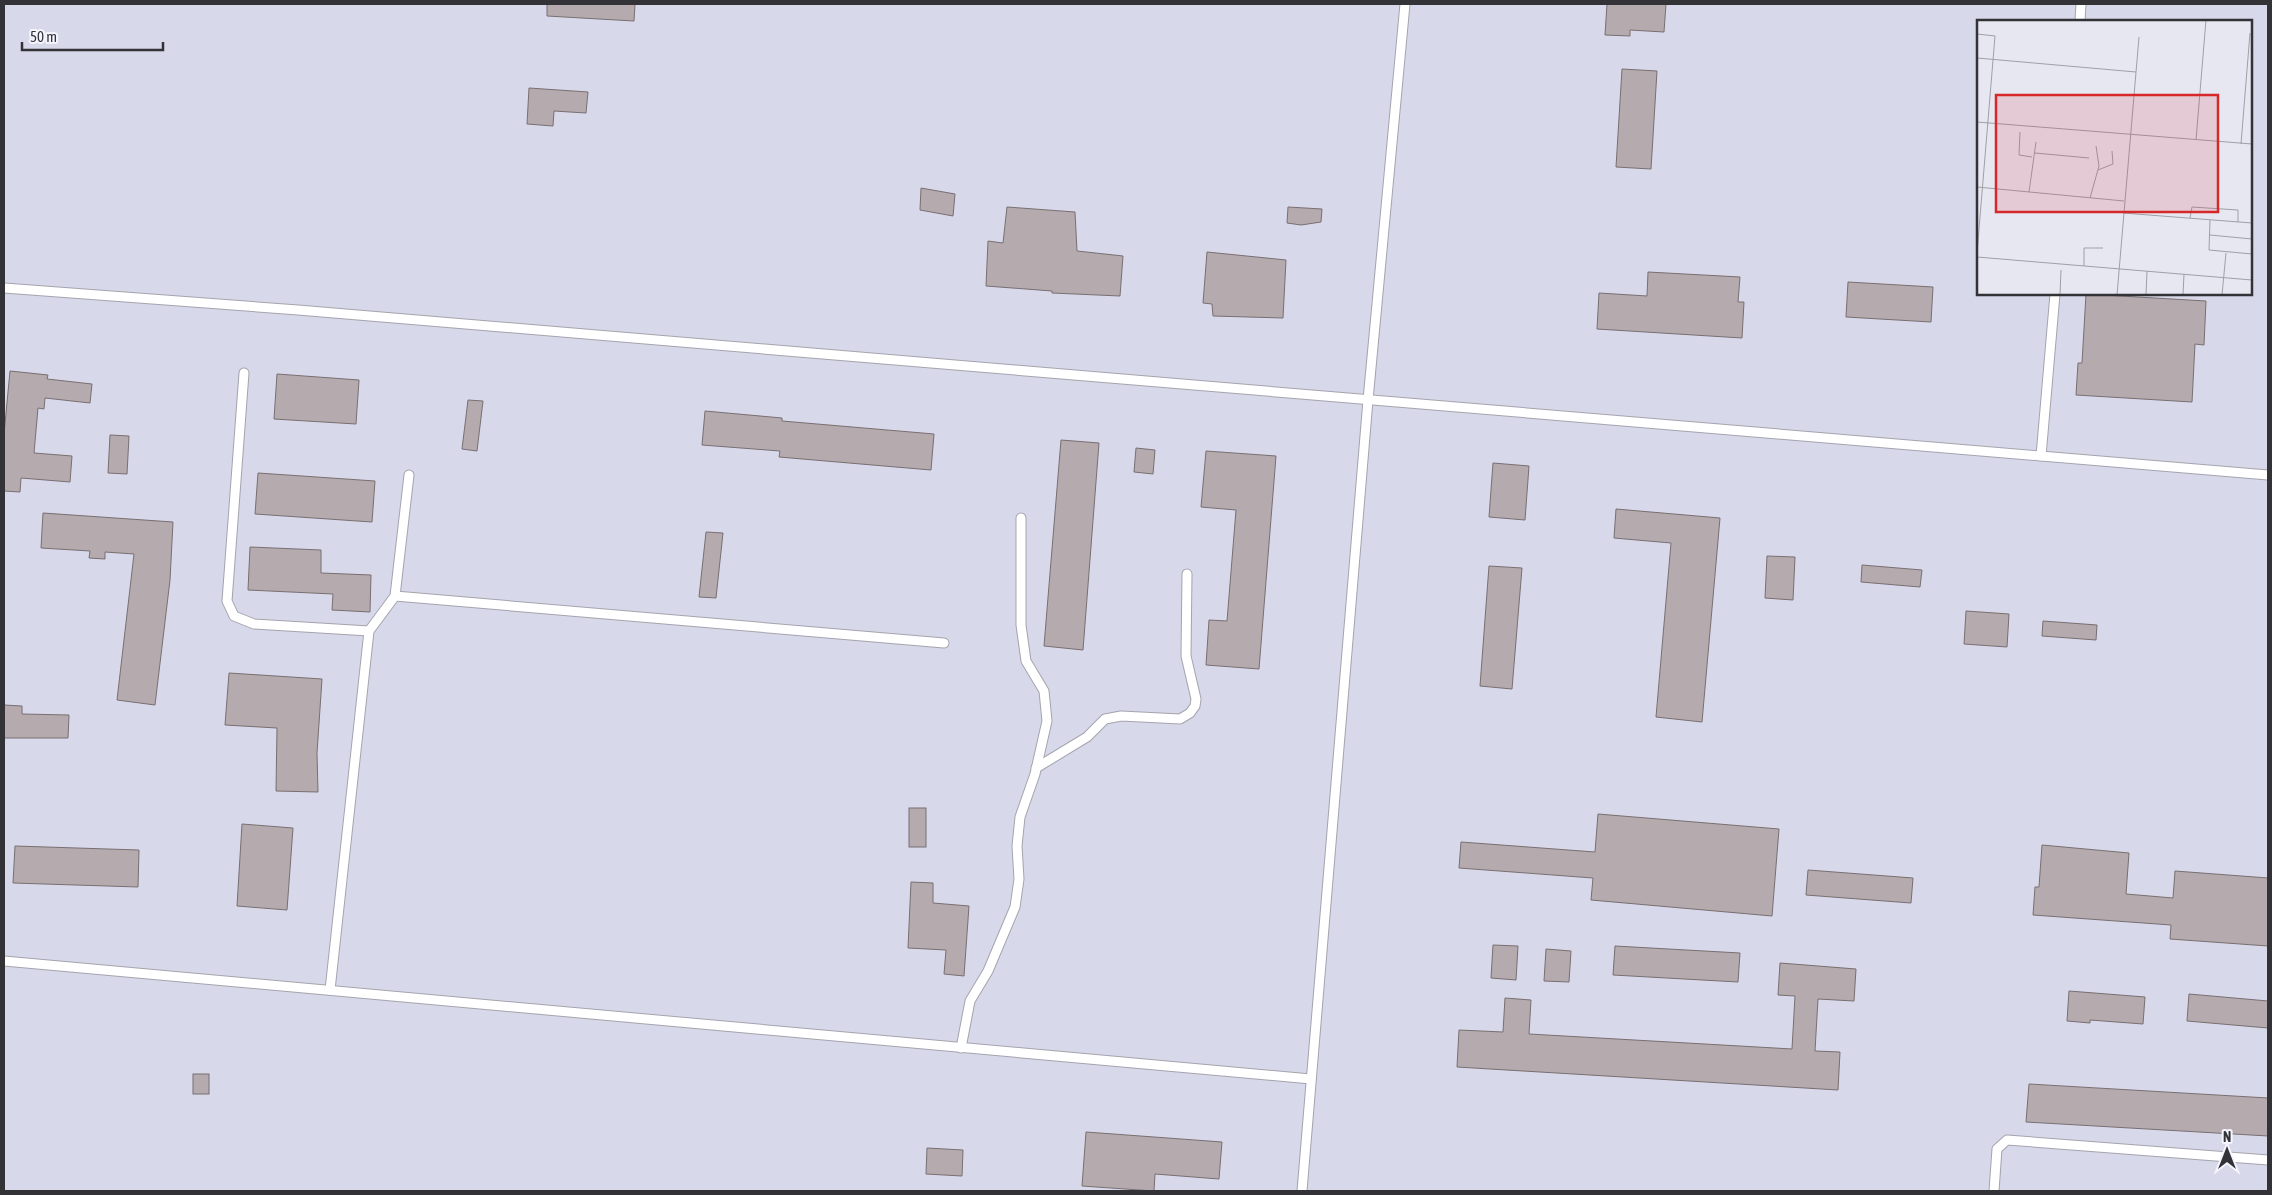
<svg xmlns="http://www.w3.org/2000/svg" width="2272" height="1195" font-family="'Asap Condensed',sans-serif">
  <rect width="100%" height="100%" fill="#e7e7f2"/>
  <path fill="#d7d8ea" fill-rule="evenodd" d="M4 4H2268V1191H4ZM1978 21H2251V294H1978Z"/>
  <g fill="#b5aaad" stroke="#796f72">
    <polygon points="547,4 635,4 634,21 547,16"/>
    <polygon points="1607,4 1666,4 1664,32 1630,30 1630,36 1605,35"/>
    <polygon points="1622,69 1657,71 1651,169 1616,167"/>
    <polygon points="529,88 588,92 586,113 554,111 553,126 527,124"/>
    <polygon points="921,188 955,194 953,216 920,210"/>
    <polygon points="1007,207 1075,212 1077,251 1123,256 1120,296 1052,293 1052,291 986,286 988,241 1003,243"/>
    <polygon points="1288,207 1322,209 1321,222 1301,225 1287,223"/>
    <polygon points="1207,252 1286,260 1283,318 1213,316 1212,304 1203,303"/>
    <polygon points="1648,272 1740,277 1738,302 1744,302 1742,338 1597,329 1599,293 1647,296"/>
    <polygon points="1848,282 1933,287 1931,322 1846,317"/>
    <polygon points="2086,294 2206,301 2204,345 2195,344 2192,402 2076,395 2078,363 2082,363"/>
    <polygon points="10,371 48,375 47,379 92,384 90,403 45,398 44,409 38,408 34,453 72,456 70,482 21,478 20,492 4,491 4,434"/>
    <polygon points="277,374 359,380 356,424 274,419"/>
    <polygon points="468,400 483,401 477,451 462,449"/>
    <polygon points="705,411 782,418 782,421 934,434 931,470 779,457 780,451 702,445"/>
    <polygon points="110,435 129,436 127,474 108,473"/>
    <polygon points="1061,440 1099,443 1083,650 1044,646"/>
    <polygon points="1136,448 1155,450 1153,474 1134,472"/>
    <polygon points="1206,451 1276,456 1259,669 1206,665 1209,620 1227,621 1236,510 1201,507"/>
    <polygon points="1493,463 1529,466 1525,520 1489,517"/>
    <polygon points="258,473 375,481 372,522 255,514"/>
    <polygon points="1616,509 1720,518 1702,722 1656,717 1671,543 1614,538"/>
    <polygon points="43,513 173,522 170,580 155,705 117,700 134,554 105,552 105,559 89,558 90,551 41,548"/>
    <polygon points="706,532 723,533 716,598 699,597"/>
    <polygon points="250,547 321,550 321,573 371,575 370,612 332,610 333,594 248,590"/>
    <polygon points="1767,556 1795,557 1793,600 1765,598"/>
    <polygon points="1862,565 1922,570 1920,587 1861,582"/>
    <polygon points="1489,566 1522,568 1512,689 1480,686"/>
    <polygon points="1966,611 2009,614 2007,647 1964,644"/>
    <polygon points="2043,621 2097,625 2096,640 2042,636"/>
    <polygon points="229,673 322,679 317,753 318,792 276,791 277,728 225,725"/>
    <polygon points="4,705 22,706 22,714 69,715 68,738 4,738"/>
    <rect x="909" y="808" width="17" height="39"/>
    <polygon points="1598,814 1779,829 1772,916 1591,900 1593,878 1459,868 1461,842 1595,852"/>
    <polygon points="242,824 293,828 287,910 237,906"/>
    <polygon points="2042,845 2129,853 2126,894 2173,898 2175,871 2268,878 2268,946 2170,939 2171,925 2033,915 2035,887 2039,887"/>
    <polygon points="15,846 139,850 138,887 13,883"/>
    <polygon points="1808,870 1913,878 1911,903 1806,895"/>
    <polygon points="911,882 933,883 933,903 969,906 964,976 944,974 946,950 908,948"/>
    <polygon points="1493,945 1518,946 1516,980 1491,978"/>
    <polygon points="1615,946 1740,953 1738,982 1613,975"/>
    <polygon points="1546,949 1571,951 1569,982 1544,981"/>
    <polygon points="1780,963 1856,969 1854,1001 1818,999 1815,1051 1840,1052 1838,1090 1457,1067 1459,1030 1503,1032 1505,998 1531,1000 1529,1034 1792,1049 1795,996 1778,995"/>
    <polygon points="2069,991 2145,997 2143,1024 2090,1020 2090,1023 2067,1021"/>
    <polygon points="2189,994 2268,1001 2268,1028 2187,1021"/>
    <rect x="193" y="1074" width="16" height="20"/>
    <polygon points="2029,1084 2268,1098 2268,1136 2026,1122"/>
    <polygon points="1086,1132 1222,1142 1219,1179 1155,1174 1154,1191 1082,1186"/>
    <polygon points="927,1148 963,1150 962,1176 926,1174"/>
  </g>
  <g fill="none" stroke-linecap="round" stroke-linejoin="round">
    <defs>
      <g id="lane">
        <polyline points="2080,21 2081,4"/>
        <polyline points="4,288 298,310 2268,475"/>
        <polyline points="244,373 227,601 234,616 254,624 369,631"/>
        <polyline points="2041,456 2055,294"/>
        <polyline points="395,596 944,643"/>
        <polyline points="1036,768 1087,737 1105,719 1121,716 1180,719 1190,713 1195,706 1196,699 1186,656 1187,574"/>
        <polyline points="4,961 1311,1079"/>
        <polyline points="330,990 369,631 395,596 409,475"/>
        <polyline points="961,1048 970,1001 988,971 1015,907 1019,879 1017,846 1020,817 1035,774 1047,721 1044,691 1026,661 1021,625 1021,518"/>
        <polyline points="1302,1191 1368,400 1405,4"/>
        <polyline points="1994,1191 1997,1149 2007,1140 2268,1160"/>
      </g>
    </defs>
    <use href="#lane" stroke="#a4a4ae" stroke-width="11"/>
    <use href="#lane" stroke="#fff" stroke-width="9"/>
  </g>
  <g transform="translate(1977 20)">
    <rect width="275" height="275" fill="#e7e7f2"/>
    <path fill="none" stroke="#9f9fa7" stroke-width="1" d="M0 14 18 16 0 233M0 38 159 52M0 102 275 124M43 112 42 135 55 137M219 120 229 0M264 124 273 13M58 133 112 138M121 150 136 144 135 131M0 167 147 181M52 172 59 122M113 178 122 146 119 126M146 193 275 203M213 198 215 187 261 190V202M233 200 232 230 275 234M233 215 275 219M0 237 275 260M107 246V228H126M83 275 84 250M140 275 162 17M169 275 170 251M206 275 207 254M245 275 249 233"/>
    <path fill="#d62828" fill-opacity="0.15" stroke="#d62828" stroke-width="2.5" d="M19 75H241V192H19Z"/>
    <rect width="275" height="275" fill="none" stroke="#333337" stroke-width="2.5"/>
  </g>
  <rect width="2272" height="1195" fill="none" stroke="#333337" stroke-width="10"/>
  <g transform="translate(2227 1150)" stroke="#f4f5fe" stroke-width="4" paint-order="stroke">
  <path d="M0-4L9 19L0 12L-9 19Z" fill="#333337"/>
  <text y="-8" font-size="14" font-weight="bold" text-anchor="middle" fill="#333337">N</text>
  </g>
  <path d="M22 42v8h141v-8" fill="none" stroke="#333337" stroke-width="2.5"/>
  <text x="30" y="42" font-size="15" fill="#333337" stroke="#f4f5fe" stroke-width="4" paint-order="stroke">50 m</text>
</svg>
